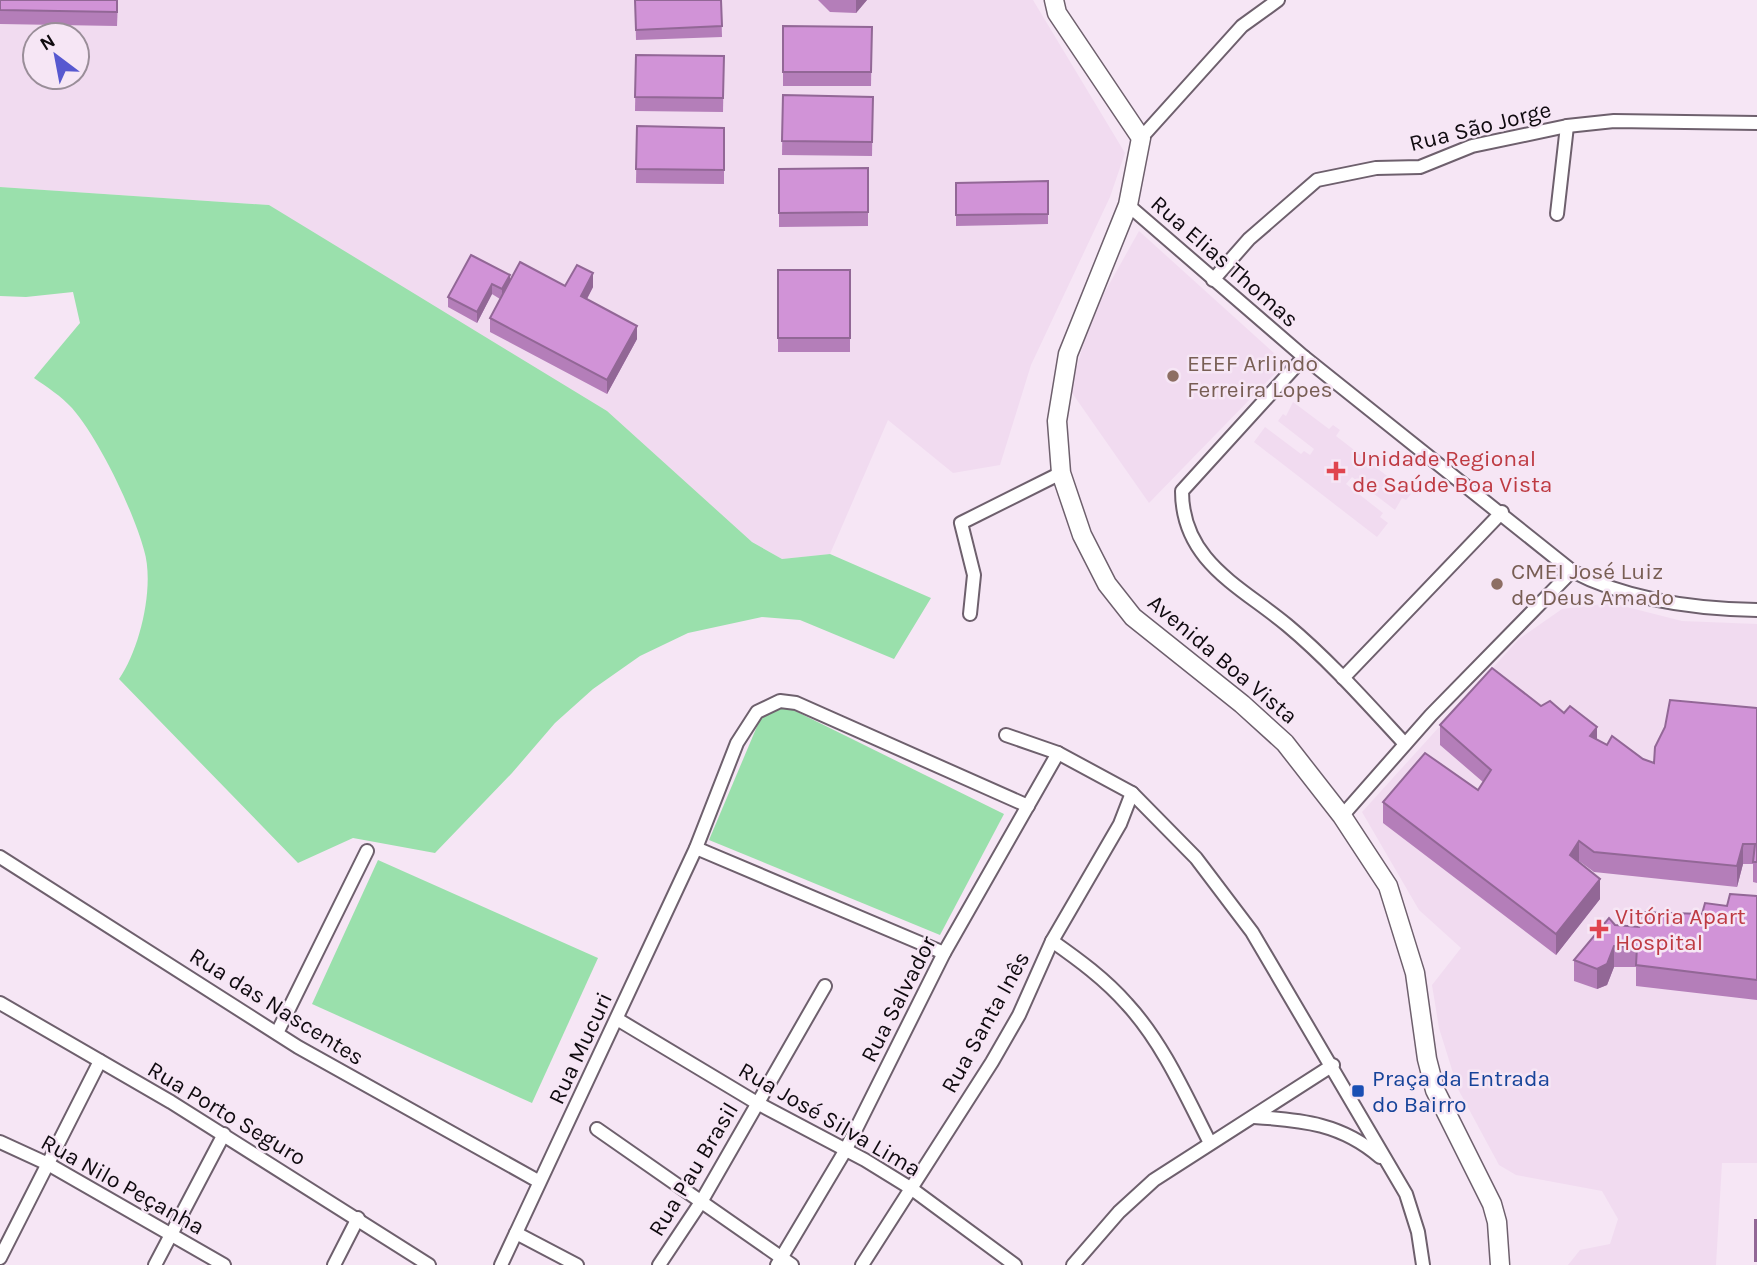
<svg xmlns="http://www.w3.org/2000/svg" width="1757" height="1265" font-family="Karla,sans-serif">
  <rect width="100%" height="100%" fill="#f6e6f5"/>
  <g fill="#f1dbf0" fill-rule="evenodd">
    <path d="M0 0H1033L1125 153 1110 197 1031 365 1000 465 953 473 888 420 830 554 782 559 752 542 269 205 0 187ZM35 35H77V77H35Z"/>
    <polygon points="1139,231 1285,363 1149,503 1070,390 1084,342 1102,297"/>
    <polygon points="1293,402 1329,429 1333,425 1340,430 1336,436 1367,460 1371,455 1378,460 1374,466 1411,494 1406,500 1402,498 1395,510 1352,477 1346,484 1383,513 1380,517 1388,523 1377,537 1254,442 1265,427 1301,454 1304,451 1310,455 1314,449 1278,421 1283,414 1286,416"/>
    <polygon points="1611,603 1682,621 1757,624 1757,1163 1722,1163 1716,1265 1568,1265 1580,1250 1610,1244 1618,1219 1602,1191 1516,1175 1499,1165 1458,1089 1439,1028 1432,985 1461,948 1419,910 1362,812 1519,639 1562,609"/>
  </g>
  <g fill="#9ae0ac">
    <path d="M0 187 269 205 607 411 752 542 782 559 830 554 931 598 894 659 800 620 762 617 688 633 640 656 593 689 555 723 512 773 435 853 353 838 298 863 119 679C140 649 155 586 144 550 133 510 99 439 72 408 61 396 47 387 34 378L80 323 73 292 26 297 0 296Z"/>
    <polygon points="769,698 1004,814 940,935 709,840"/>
    <polygon points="378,860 598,958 532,1103 312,1004"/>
  </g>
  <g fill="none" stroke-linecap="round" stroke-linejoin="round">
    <defs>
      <g id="street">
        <polyline points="1141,138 1242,26 1278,0"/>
        <path d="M1128 205 1304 357 1572 571C1627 600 1695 609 1757 610"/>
        <polyline points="1557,214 1567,126"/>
        <polyline points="1213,280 1249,239 1317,180 1376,168 1420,167 1472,146 1567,126 1614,121 1757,123"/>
        <path d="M1304 357 1182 491C1182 561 1240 586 1287 625 1329 660 1367 703 1405 744"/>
        <polyline points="970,614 974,575 961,523 1061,473"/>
        <polyline points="1343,678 1502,512"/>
        <polyline points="1006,735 1058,753 1132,793 1196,858 1252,932 1406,1194 1418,1232 1423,1265"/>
        <polyline points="1342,816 1431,715 1572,571"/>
        <polyline points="696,848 944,953"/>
        <polyline points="0,857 298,1047 538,1181"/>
        <path d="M1052 941C1079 960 1105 979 1127 1004 1163 1043 1186 1096 1210 1143"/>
        <polyline points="0,1003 171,1102 429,1265"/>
        <polyline points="617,1019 757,1103 865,1160 912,1189 1015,1265"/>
        <polyline points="277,1033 367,851"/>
        <path d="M1254 1117C1303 1120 1342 1124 1380 1157"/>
        <polyline points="597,1129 792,1265"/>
        <polyline points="0,1142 48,1164 224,1265"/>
        <polyline points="516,1233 577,1265"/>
        <polyline points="0,1258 100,1061"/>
        <polyline points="155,1265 224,1134"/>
        <polyline points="334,1265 358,1218"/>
        <polyline points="501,1265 696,848 737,743 757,712 780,701 796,703 1028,806"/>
        <polyline points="659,1265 701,1202 825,986"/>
        <polyline points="777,1265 845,1151 944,953 1058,753"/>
        <polyline points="862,1265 992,1062 1019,1015 1052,941 1120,824 1132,793"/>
        <polyline points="1073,1265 1119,1212 1154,1180 1333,1065"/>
      </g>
      <polyline id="secondary" points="1054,0 1057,13 1141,138 1128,205 1068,354 1057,421 1061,473 1082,535 1107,584 1133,617 1242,704 1285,743 1342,816 1388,886 1415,973 1427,1059 1435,1090 1492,1204 1497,1222 1500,1265"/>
    </defs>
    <use href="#street" stroke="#6e606d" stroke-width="16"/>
    <use href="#secondary" stroke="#6e606d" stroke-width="21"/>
    <use href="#street" stroke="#fff" stroke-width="12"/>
    <use href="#secondary" stroke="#fff" stroke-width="18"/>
  </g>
  <g fill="#b47eb9">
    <polygon points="0,0 118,0 117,26 0,24"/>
    <polygon points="635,0 721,0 722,37 636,40"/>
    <polygon points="818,0 867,0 856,13 830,12"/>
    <polygon points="783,26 872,27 871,86 783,86"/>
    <polygon points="636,55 724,56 723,112 635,111"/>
    <polygon points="783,95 873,97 872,156 782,155"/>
    <polygon points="637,126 724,128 724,184 636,183"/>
    <polygon points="868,168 868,226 779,227 779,169"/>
    <polygon points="1048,181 1048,224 956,226 956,183"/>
    <polygon points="471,255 510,281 565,286 593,287 587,299 637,339 607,394 490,332 490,318 500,299 492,294 477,323 448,307 448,297"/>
    <rect x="778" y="270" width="72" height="82"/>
    <polygon points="1541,706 1564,713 1597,740 1607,745 1654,763 1757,708 1757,883 1753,882 1753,864 1743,864 1737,887 1594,872 1579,861 1579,862 1600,899 1556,955 1383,823 1383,802 1478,790 1483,782 1440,745 1440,725"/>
    <polygon points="1757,896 1757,1000 1636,986 1636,967 1614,967 1607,985 1597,989 1574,981 1574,960 1615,925 1639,927 1702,914"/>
  </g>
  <g fill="#926796">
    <polygon points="856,0 867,0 856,13"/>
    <polygon points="593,273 593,287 581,310 581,296"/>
    <polygon points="510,275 510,285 502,300 502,289"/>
    <polygon points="492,284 492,294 477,323 477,312"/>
    <polygon points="637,326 637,339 607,394 607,380"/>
    <polygon points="1597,727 1597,748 1590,736"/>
    <polygon points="1579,841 1579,861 1570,876 1570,855"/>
    <polygon points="1743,844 1743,864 1737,887 1737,866"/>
    <polygon points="1600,879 1600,899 1556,955 1556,934"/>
    <polygon points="1614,946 1614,967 1607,985 1597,989 1597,969"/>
  </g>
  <g fill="#d193d7" stroke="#926796" stroke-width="2">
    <polygon points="0,0 117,0 117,12 0,10"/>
    <polygon points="635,0 721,0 722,26 636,30"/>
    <polygon points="783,26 872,27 871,72 783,72"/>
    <polygon points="636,55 724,56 723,98 635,97"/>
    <polygon points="783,95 873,97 872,142 782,141"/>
    <polygon points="637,126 724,128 724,170 636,169"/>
    <polygon points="868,168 868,212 779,213 779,169"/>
    <polygon points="1048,181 1048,214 956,215 956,183"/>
    <polygon points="471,255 510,275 502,289 492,284 477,312 448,297"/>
    <polygon points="520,262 565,286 577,265 593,273 581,296 637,326 607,380 490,318"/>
    <rect x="778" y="270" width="72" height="68"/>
    <polygon points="1492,668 1541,706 1550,701 1564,713 1570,706 1597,727 1590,736 1607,745 1612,736 1643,759 1654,763 1655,747 1665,727 1670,700 1757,708 1757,862 1753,862 1755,844 1743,844 1737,866 1594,852 1579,841 1570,855 1600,879 1556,934 1383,802 1425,753 1478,790 1491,770 1440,725"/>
    <polygon points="1730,894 1757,896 1757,980 1636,965 1637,947 1614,946 1607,964 1597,969 1574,960 1609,918 1615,925 1639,927 1642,912 1702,914 1705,903 1727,906"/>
    <rect x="1755" y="1220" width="2" height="41"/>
  </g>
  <g fill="#8d6e63" stroke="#f6e6f5" stroke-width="2.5">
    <circle cx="1173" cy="376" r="7"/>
    <circle cx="1497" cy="584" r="7"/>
  </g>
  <g fill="#e0444e" stroke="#f6e6f5" stroke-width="2.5">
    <path d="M1332.5 460.5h7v7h7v7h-7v7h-7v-7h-7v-7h7z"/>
    <path d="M1595.5 918.5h7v7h7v7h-7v7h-7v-7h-7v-7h7z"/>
  </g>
  <rect fill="#1a4fb4" stroke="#f6e6f5" stroke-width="2.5" x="1351" y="1084" width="14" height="14" rx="3.5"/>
  <g text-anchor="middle" stroke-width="5" stroke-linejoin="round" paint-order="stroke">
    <g font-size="23" fill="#0f0a0f" stroke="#f6e6f5">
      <text transform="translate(1480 126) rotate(-14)" y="8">Rua São Jorge</text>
      <text transform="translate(1225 261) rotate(41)" y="8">Rua Elias Thomas</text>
      <text transform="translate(1223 659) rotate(40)" y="8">Avenida Boa Vista</text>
      <text transform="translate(898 999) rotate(-63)" y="8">Rua Salvador</text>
      <text transform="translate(277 1006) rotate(32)" y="8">Rua das Nascentes</text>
      <text transform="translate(985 1022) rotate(-61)" y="8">Rua Santa Inês</text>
      <text transform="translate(580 1048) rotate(-65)" y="8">Rua Mucuri</text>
      <text transform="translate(227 1113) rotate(31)" y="8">Rua Porto Seguro</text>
      <text transform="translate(830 1119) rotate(30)" y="8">Rua José Silva Lima</text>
      <text transform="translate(693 1169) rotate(-59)" y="8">Rua Pau Brasil</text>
      <text transform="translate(123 1184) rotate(29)" y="8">Rua Nilo Peçanha</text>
    </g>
    <g font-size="23" fill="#785e54" stroke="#f6e6f5" text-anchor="start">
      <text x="1187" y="371">EEEF Arlindo<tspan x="1187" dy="26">Ferreira Lopes</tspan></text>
      <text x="1511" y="579">CMEI José Luiz<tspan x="1511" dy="26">de Deus Amado</tspan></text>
    </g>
    <g font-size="23" fill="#be3a42" stroke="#f6e6f5" text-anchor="start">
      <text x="1352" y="466">Unidade Regional<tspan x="1352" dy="26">de Saúde Boa Vista</tspan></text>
      <text x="1615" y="924">Vitória Apart<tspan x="1615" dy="26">Hospital</tspan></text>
    </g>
    <g font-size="23" fill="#164399" stroke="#f6e6f5" text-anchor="start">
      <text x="1372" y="1086">Praça da Entrada<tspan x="1372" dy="26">do Bairro</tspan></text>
    </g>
  </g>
  <g transform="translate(56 56) rotate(328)"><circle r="33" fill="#f6e6f5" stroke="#9a8e99" stroke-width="2"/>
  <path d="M0-5L12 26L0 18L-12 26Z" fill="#5758d0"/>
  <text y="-10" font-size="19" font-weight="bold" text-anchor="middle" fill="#0f0a0f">N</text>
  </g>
</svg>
